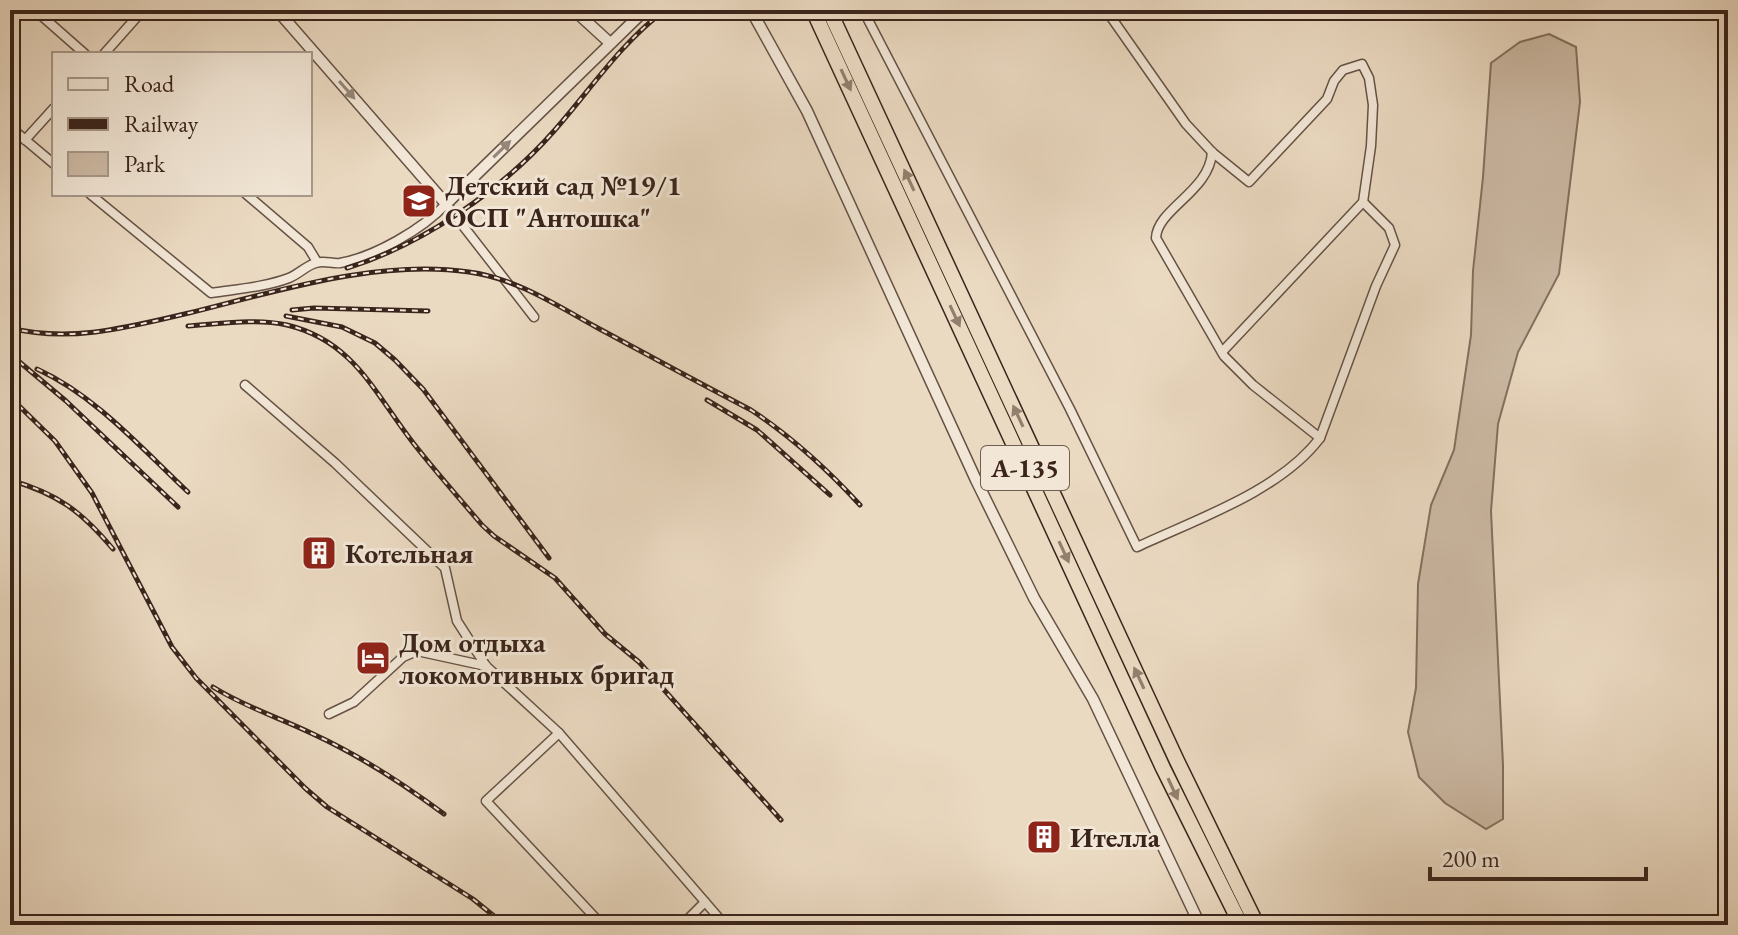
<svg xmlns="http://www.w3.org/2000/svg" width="1738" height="935" font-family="'EB Garamond',serif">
  <rect width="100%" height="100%" fill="#ebdac2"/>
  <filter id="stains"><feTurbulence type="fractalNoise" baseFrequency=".0025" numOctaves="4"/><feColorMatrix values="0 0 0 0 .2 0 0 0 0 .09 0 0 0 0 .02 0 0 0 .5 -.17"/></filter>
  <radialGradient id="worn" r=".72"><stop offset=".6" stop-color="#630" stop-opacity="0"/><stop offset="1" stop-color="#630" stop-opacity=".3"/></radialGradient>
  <polygon fill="#cdbba6" stroke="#847060" stroke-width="2" points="1549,34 1576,47 1580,102 1559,274 1518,352 1498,424 1491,511 1503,765 1503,819 1486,829 1445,803 1419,777 1408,732 1416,688 1418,584 1431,505 1454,450 1471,335 1473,271 1483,177 1491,63 1520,42"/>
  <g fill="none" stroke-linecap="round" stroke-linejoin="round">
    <defs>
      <g id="minor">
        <polyline points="35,10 85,54"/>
        <path d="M863 10 1070 409 1137 547C1197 519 1280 491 1320 438L1376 286 1395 245 1389 228 1363 202"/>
        <polyline points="1106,10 1186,124 1212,152 1249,182 1327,99 1334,81 1343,70 1362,64 1369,78 1373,105 1371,146 1363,202 1222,352"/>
        <polyline points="104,54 143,10"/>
        <polyline points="10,127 54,164"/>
        <polyline points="25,140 54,108"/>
        <path d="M1212 152C1210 191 1157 209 1156 238L1224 356 1253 385 1320 438"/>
        <path d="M90 194 211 293C237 289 265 287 289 278 299 274 307 265 316 263 323 260 333 264 340 263 374 257 423 229 446 204L534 317"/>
        <polyline points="246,194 308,247 317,262"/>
        <polyline points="245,385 335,463 445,568 457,621 486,666 559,733 725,925"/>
        <polyline points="329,714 354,702 403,657 417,651 486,666"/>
        <polyline points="559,733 486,801 602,925"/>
        <polyline points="682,925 705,902"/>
      </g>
      <g id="tertiary">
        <polyline points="277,10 446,204 645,10"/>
        <polyline points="574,10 610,43"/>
        <polyline points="751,10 807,111 976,480 1034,598 1093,699 1200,925"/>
      </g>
      <g id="trunk">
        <polyline points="813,10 1163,768 1241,925"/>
        <polyline points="829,10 1177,761 1257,925"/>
      </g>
    </defs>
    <use href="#minor" stroke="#665245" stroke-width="11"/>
    <use href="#tertiary" stroke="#665245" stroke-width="13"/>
    <use href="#trunk" stroke="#3a241b" stroke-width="17"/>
    <use href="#minor" stroke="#f2e7d7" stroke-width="8"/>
    <use href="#tertiary" stroke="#f2e7d7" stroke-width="10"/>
    <use href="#trunk" stroke="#ebdac2" stroke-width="14"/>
    <defs>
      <g id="rail">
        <path d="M347 268C422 245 502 190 554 131 591 89 620 44 665 10"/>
        <polyline points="292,310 314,308 428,311"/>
        <polyline points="286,316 342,327 375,343 395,360 423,389 549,558"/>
        <path d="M188 326C219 324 256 318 287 325 354 341 375 394 414 444 436 472 459 498 482 525L494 536 555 578 605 634 639 662 781 820"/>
        <path d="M10 328C71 343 129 327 189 313 278 291 377 259 469 272 515 278 556 305 596 327 648 355 699 383 751 410 792 437 827 469 860 505"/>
        <polyline points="10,354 66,401 178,507"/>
        <path d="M37 369C96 396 141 448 188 492"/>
        <polyline points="10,397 55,441 92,493 172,647 196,678 305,788 327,807 473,899 505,925"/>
        <polyline points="707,400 757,430 830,495"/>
        <path d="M10 480C58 494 81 511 113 549"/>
        <path d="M213 687C245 707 280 718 313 734 361 756 402 783 444 814"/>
      </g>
    </defs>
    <use href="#rail" stroke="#3a241b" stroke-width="5"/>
    <use href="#rail" stroke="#f2e7d7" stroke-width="2" stroke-dasharray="6" stroke-linecap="butt"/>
  </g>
  <defs><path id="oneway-solid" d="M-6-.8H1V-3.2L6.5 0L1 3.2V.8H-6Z" transform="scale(2)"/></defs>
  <g fill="#927f6e">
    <use href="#oneway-solid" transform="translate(846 80) rotate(65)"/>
    <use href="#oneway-solid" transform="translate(909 180) rotate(-115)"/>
    <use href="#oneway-solid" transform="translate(955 316) rotate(65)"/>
    <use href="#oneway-solid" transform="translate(1018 416) rotate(-115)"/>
    <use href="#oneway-solid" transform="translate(1064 552) rotate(65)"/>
    <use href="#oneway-solid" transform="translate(1139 678) rotate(-115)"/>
    <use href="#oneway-solid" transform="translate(1173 789) rotate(65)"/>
  </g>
  <g fill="#968679">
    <use href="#oneway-solid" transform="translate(347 90) rotate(49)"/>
    <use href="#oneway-solid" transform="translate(502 149) rotate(-44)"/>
  </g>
  <defs>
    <symbol id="school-square" viewBox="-11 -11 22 22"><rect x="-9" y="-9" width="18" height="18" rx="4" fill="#8f2418" stroke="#f2e7d7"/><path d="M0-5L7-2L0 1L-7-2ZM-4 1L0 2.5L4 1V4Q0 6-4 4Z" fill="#fff"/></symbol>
    <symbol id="building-square" viewBox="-11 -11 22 22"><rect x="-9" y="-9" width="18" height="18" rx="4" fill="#8f2418" stroke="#f2e7d7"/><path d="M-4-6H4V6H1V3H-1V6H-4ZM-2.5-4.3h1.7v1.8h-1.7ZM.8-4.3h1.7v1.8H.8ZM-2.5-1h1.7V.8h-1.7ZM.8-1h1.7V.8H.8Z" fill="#fff"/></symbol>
    <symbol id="hotel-square" viewBox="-11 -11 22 22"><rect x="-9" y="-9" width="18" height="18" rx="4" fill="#8f2418" stroke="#f2e7d7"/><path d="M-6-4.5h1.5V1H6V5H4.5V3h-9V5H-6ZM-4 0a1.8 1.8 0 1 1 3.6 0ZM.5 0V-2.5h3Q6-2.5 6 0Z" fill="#fff"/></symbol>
  </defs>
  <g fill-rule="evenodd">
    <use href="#school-square" x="399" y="181" width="40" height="40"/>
    <use href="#building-square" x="299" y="533" width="40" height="40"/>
    <use href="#hotel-square" x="353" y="638" width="40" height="40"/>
    <use href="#building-square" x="1024" y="817" width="40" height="40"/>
  </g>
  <g text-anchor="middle" stroke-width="6" stroke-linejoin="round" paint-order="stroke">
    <rect fill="#f2e7d7" stroke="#715e53" stroke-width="2" x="981" y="446" width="88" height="44" rx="6"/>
    <g font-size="26" font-weight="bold" fill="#3a241b">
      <text x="1025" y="477">А-135</text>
    </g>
    <g font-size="28" font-weight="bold" fill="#3a241b" stroke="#f2e7d7" text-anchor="start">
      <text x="445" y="195">Детский сад №19/1<tspan x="445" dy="32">ОСП "Антошка"</tspan></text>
      <text x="345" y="563">Котельная</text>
      <text x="399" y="652">Дом отдыха<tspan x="399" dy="32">локомотивных бригад</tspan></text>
      <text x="1070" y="847">Ителла</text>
    </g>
  </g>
  <rect width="1738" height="935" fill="none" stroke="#ebdac2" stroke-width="40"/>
  <rect x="12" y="12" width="1714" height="911" fill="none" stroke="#3a241b" stroke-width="4"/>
  <rect x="20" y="20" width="1698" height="895" fill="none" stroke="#3a241b" stroke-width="2"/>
  <rect x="52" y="52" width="260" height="144" fill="#f2e7d7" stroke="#a8998c" stroke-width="2"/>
  <rect x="68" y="78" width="40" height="12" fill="#f2e7d7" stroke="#a8998c" stroke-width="2"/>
  <text x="124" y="92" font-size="24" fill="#3a241b">Road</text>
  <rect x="68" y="118" width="40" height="12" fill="#3a241b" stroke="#a8998c" stroke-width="2"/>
  <text x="124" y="132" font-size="24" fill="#3a241b">Railway</text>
  <rect x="68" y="152" width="40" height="24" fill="#cdbba6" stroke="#a8998c" stroke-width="2"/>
  <text x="124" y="172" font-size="24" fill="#3a241b">Park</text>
  <path d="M1430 867v12h216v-12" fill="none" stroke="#3a241b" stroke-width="4"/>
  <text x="1442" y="867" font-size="24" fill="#3a241b" stroke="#f2e7d7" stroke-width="6" paint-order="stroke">200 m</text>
  <rect width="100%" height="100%" filter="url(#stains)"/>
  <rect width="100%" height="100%" fill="url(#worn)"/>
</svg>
